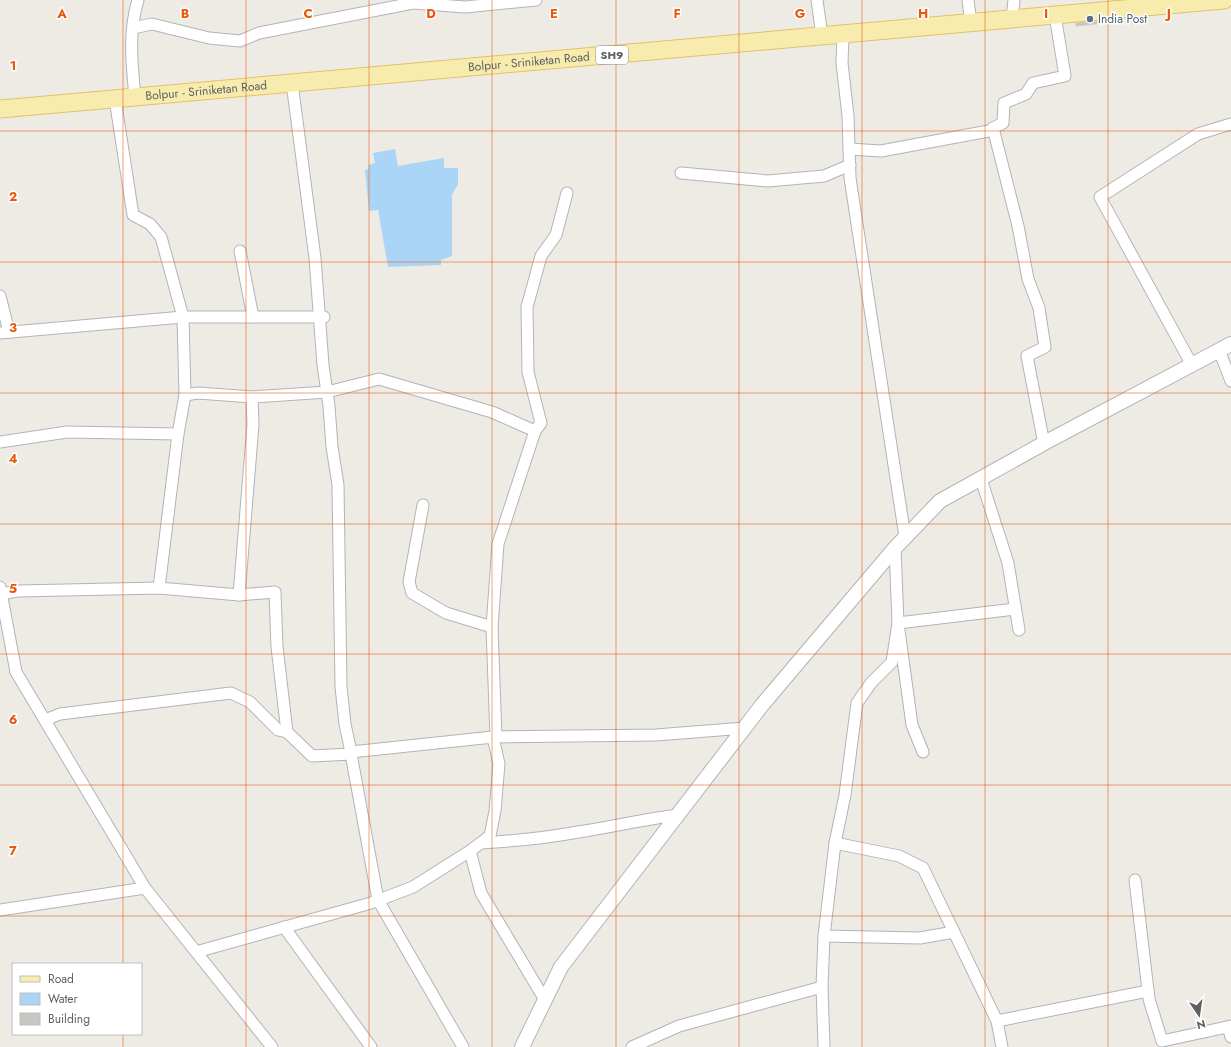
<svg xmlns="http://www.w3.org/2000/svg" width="1231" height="1047" font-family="Jost,sans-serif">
  <rect width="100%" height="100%" fill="#edebe4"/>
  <polygon fill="#aad5f7" points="395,149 398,166 444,158 444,168 458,168 458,184 452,195 452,256 441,260 441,265 388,267 378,210 369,211 365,170 369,169 368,165 375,163 373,153"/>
  <polygon fill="#c8c6c0" stroke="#d1cdc3" points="1103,21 1104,23 1076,26 1076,23"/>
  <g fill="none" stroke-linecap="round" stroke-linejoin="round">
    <defs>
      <g id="minor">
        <polyline points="817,0 822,36"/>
        <polyline points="968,0 971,23"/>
        <polyline points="1012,19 1014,0"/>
        <polyline points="133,28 152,24 209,38 240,41 259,33 413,3 465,7 536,0"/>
        <polyline points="843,34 842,63 848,116 850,178 905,537"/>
        <path d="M135 97C132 65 128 32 138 0"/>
        <polyline points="115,99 133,215 150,224 161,237 183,317 185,395 178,434 159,588"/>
        <polyline points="849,149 881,151 994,130"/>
        <polyline points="681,173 768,181 824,176 850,165"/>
        <polyline points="240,251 253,317"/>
        <polyline points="0,296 9,332"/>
        <polyline points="0,333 183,317 324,317"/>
        <polyline points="1219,350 1231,381"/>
        <polyline points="1192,365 1100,197 1198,134 1231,124"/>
        <polyline points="185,395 198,393 252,397 327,392 379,379 492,412 535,431"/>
        <polyline points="0,442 67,432 178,434"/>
        <polyline points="1044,444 1027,356 1045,347 1039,308 1028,279 1018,226 993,128 1003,123 1004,103 1026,94 1033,83 1065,76 1055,15"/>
        <polyline points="981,479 1008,563 1019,630"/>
        <polyline points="423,505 409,582 412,593 446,613 492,627"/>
        <polyline points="0,587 16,672 145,888"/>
        <polyline points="0,594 18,591 159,588 239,595 275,592 277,647 287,732"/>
        <polyline points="239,595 253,425 252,397"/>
        <polyline points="45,720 60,714 231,693 250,702 278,730 287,732 312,756 351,754 378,900 463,1047"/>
        <polyline points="493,737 656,735 745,728"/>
        <polyline points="496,737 492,627 498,544 535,431 541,423 528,372 527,307 541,256 556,235 567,193"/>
        <polyline points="923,752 912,725 898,623 1015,609"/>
        <path d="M481 843C514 841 546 838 578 832 612 827 644 819 678 815"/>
        <polyline points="835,843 899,856 923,868 997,1021 1002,1047"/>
        <polyline points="470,851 481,893 545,1000"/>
        <polyline points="1135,880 1149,999 1162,1041 1231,1026"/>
        <polyline points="0,910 145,888 272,1047"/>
        <polyline points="284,927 371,1047"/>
        <polyline points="824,936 920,938 954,932"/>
        <polyline points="196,952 371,903 413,887 470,851 490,836 495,811 499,764 493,737 351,752 345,724 341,687 338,485 332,447 329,406 323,365 315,258 292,83"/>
        <polyline points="997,1021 1148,991"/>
        <polyline points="1228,1027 1231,1037"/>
        <polyline points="632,1047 679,1026 822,987"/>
        <polyline points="824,1047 822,987 824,936 835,843 845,795 857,703 871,683 892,662 898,623 895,548"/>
      </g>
      <polyline id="tertiary" points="522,1047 561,967 762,705 895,548 940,501 1048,441 1231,344"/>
      <g id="primary">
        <path id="s1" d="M0 109 1224 0"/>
      </g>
    </defs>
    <use href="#minor" stroke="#b1b4b8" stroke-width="13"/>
    <use href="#tertiary" stroke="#b1b4b8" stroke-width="16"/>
    <use href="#primary" stroke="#e4c166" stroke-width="19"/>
    <use href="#minor" stroke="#fff" stroke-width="11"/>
    <use href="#tertiary" stroke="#fff" stroke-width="14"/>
    <use href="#primary" stroke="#f7ecae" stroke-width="17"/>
  </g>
  <path fill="none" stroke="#e8590c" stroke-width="1" stroke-opacity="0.55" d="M123 0V964M246 0V1047M369 0V1047M492 0V1047M616 0V1047M739 0V1047M862 0V1047M985 0V1047M1108 0V1047M0 131H1231M0 262H1231M0 393H1231M0 524H1231M0 654H1231M0 785H1231M0 916H1231M123 1034V1047"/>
  <circle fill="#5c6f8a" stroke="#fff" stroke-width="1.5" cx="1090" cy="19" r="4"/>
  <g text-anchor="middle" stroke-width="3" stroke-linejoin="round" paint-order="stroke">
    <rect fill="#fff" stroke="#8d8f92" stroke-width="1" x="596" y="46" width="32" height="18" rx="3"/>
    <g font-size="11" font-weight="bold" fill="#5c5f63">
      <text x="612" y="59">SH9</text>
    </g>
    <g font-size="12" fill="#4e5e75" stroke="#fff" text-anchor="start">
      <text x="1098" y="23">India Post</text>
    </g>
    <g font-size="12" fill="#5c5f63" stroke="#fff">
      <text dy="4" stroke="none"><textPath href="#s1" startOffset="531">Bolpur - Sriniketan Road</textPath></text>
      <text dy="4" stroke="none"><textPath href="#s1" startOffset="207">Bolpur - Sriniketan Road</textPath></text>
    </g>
  </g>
  <g font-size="13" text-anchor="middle" font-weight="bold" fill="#e8590c" stroke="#fff" stroke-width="3" stroke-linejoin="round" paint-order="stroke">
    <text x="62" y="18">A</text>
    <text x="185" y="18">B</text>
    <text x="308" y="18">C</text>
    <text x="431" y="18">D</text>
    <text x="554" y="18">E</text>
    <text x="677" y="18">F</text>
    <text x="800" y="18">G</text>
    <text x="923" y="18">H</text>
    <text x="1046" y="18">I</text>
    <text x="1169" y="18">J</text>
    <text x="13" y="70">1</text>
    <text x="13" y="201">2</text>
    <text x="13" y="332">3</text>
    <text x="13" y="463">4</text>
    <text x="13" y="593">5</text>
    <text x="13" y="724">6</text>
    <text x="13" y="855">7</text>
  </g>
  <rect x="12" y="963" width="130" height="72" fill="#ffffff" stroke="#bebfc1"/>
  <rect x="20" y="976" width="20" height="6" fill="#f7ecae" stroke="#bebfc1"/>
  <text x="48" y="983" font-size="12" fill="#5c5f63">Road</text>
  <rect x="20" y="993" width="20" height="12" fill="#aad5f7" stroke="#bebfc1"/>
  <text x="48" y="1003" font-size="12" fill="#5c5f63">Water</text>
  <rect x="20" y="1013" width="20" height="12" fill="#c8c6c0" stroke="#bebfc1"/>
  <text x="48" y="1023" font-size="12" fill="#5c5f63">Building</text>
  <g transform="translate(1199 1015) rotate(167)" stroke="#ffffff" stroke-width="3" paint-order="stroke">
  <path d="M0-3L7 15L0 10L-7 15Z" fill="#5c5f63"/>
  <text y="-6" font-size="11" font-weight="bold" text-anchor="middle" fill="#5c5f63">N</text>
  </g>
</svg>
